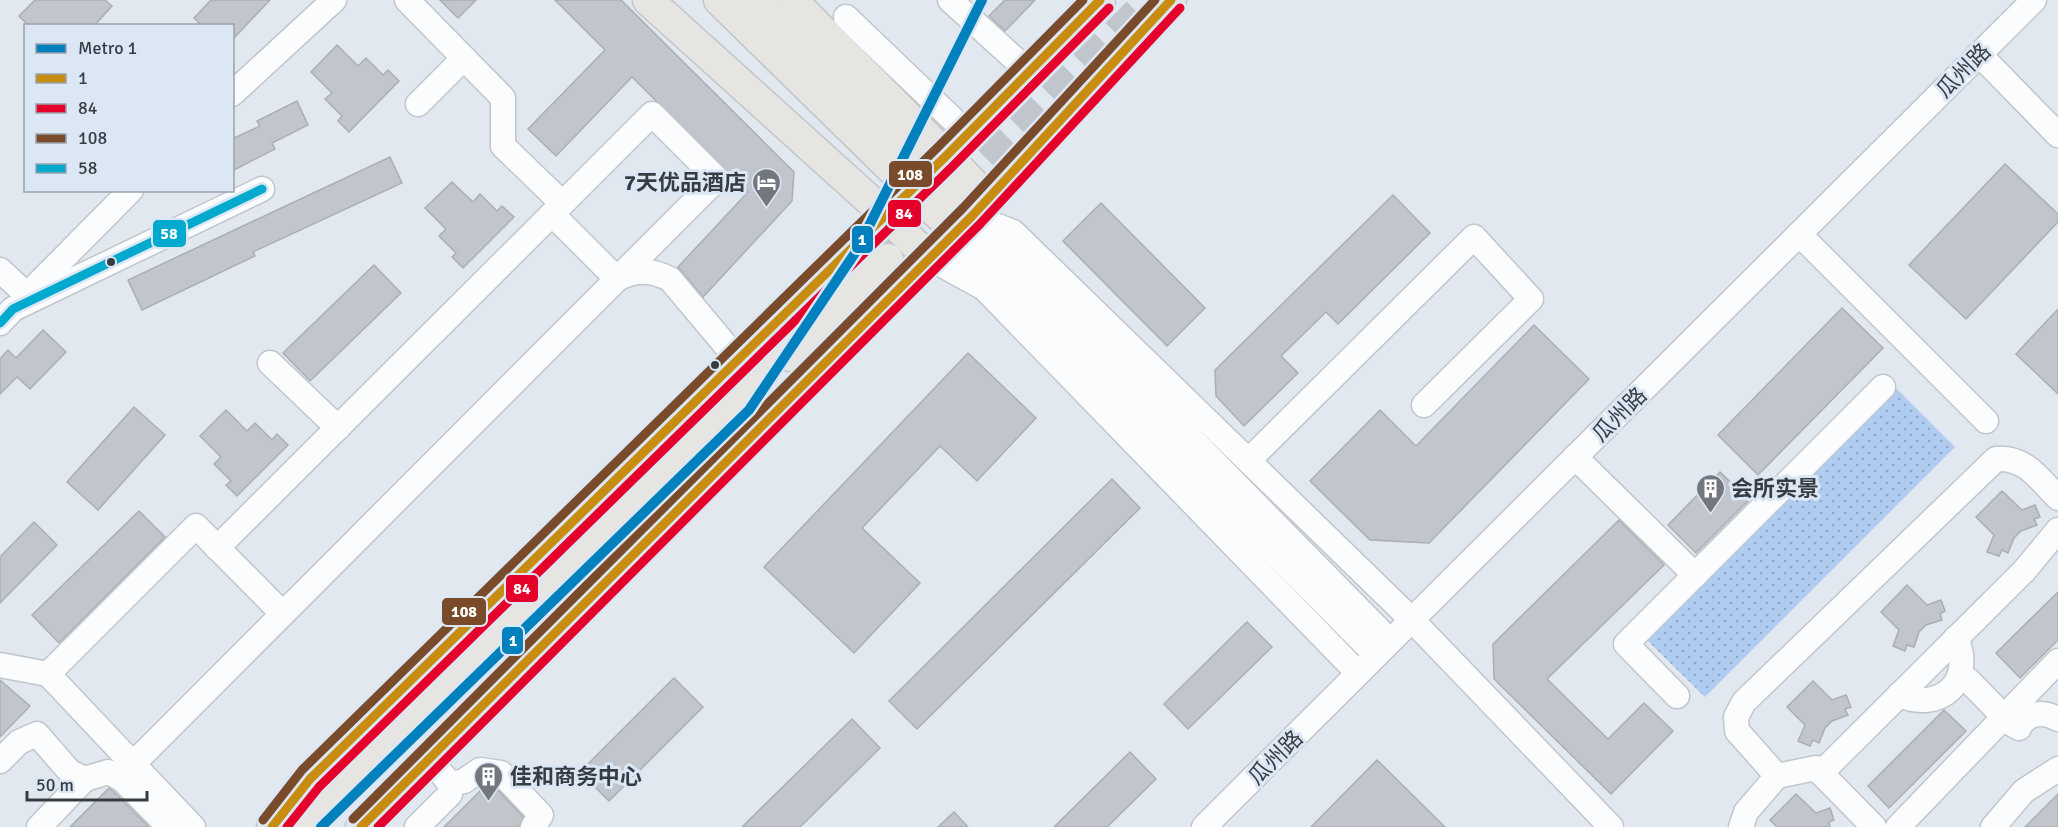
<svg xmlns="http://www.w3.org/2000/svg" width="2058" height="827" font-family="Signika,'Noto Sans SC',sans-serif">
  <defs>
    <pattern id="park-dots" width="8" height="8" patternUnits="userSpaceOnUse" patternTransform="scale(1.5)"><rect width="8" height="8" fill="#b0ccf1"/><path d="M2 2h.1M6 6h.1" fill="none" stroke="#90a7c5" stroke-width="1.8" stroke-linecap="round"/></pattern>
  </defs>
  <rect width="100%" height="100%" fill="#e2e8ef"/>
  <polygon fill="url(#park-dots)" points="1897,389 1955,447 1705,697 1647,640"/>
  <g fill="#c2c6cc" stroke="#aaafb5" stroke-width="1.5">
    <polygon points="35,0 105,0 112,6 94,26 29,26 19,16"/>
    <polygon points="211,0 270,0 232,40 232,26 202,26 194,18"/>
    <polygon points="440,0 476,0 458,18"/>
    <polygon points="555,0 621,0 794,172 792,201 703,297 678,267 748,192 632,77 556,156 528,129 605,50"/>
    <polygon points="1005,0 1035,0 1005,31 989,16"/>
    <polygon points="337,45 358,66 366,58 383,75 388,70 399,81 349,132 338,121 342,116 325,99 332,93 311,72"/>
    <polygon points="297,101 308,125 272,143 275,149 232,171 232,139 260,126 257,121"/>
    <polygon points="390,157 402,183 253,252 255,256 142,310 128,280"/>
    <polygon points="2005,164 2058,214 2058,222 1966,319 1909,265"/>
    <polygon points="452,182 473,202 480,194 497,211 502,206 514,217 463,268 452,257 456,253 439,236 446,229 425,208"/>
    <polygon points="1393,195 1430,233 1338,324 1326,312 1281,356 1298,373 1244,426 1216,396 1215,370"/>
    <polygon points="1101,203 1205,308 1167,346 1063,241"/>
    <polygon points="374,265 401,293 310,381 283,353"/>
    <polygon points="1842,308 1883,348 1758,475 1718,435"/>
    <polygon points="2058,309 2058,394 2016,354"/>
    <polygon points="1534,325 1589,379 1429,543 1370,540 1310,481 1380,410 1416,446"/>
    <polygon points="43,330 66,352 30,389 17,377 0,394 0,359 8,350 16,358"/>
    <polygon points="968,353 1036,418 977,481 940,446 862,528 920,583 854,653 764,567"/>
    <polygon points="134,407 165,435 98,510 67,482"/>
    <polygon points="226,410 247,431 255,423 272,440 277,434 288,445 237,496 226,485 231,481 214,464 221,457 200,436"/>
    <polygon points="1720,472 1749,500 1696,553 1668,525"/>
    <polygon points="1112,479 1140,508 917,729 889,701"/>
    <polygon points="2002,491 2022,510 2035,505 2040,517 2034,519 2037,525 2021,531 2014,538 2008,553 2002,550 1999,556 1987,552 1994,535 1976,517"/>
    <polygon points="139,511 165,537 59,643 32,615"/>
    <polygon points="1619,520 1664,565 1547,679 1608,739 1644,703 1673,731 1611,794 1494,679 1493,644"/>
    <polygon points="34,522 57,545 0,603 0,557"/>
    <polygon points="1907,585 1927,605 1941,600 1945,611 1940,614 1942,620 1926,625 1919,632 1914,647 1907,645 1905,651 1893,646 1899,630 1881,612"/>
    <polygon points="2058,592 2058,640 2020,678 1996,653"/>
    <polygon points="1247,622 1272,647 1188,729 1164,704"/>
    <polygon points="674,678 703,707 609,801 580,772"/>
    <polygon points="0,680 30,706 0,737"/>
    <polygon points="1813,681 1832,700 1846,695 1851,707 1845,709 1848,715 1832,721 1825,728 1819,743 1813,740 1810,746 1798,741 1805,725 1787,707"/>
    <polygon points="1944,710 1966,731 1889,808 1868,786"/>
    <polygon points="852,719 880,748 800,827 742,827"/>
    <polygon points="1130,752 1156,779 1107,827 1054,827"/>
    <polygon points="1377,760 1445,827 1311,827"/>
    <polygon points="486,785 494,786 523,817 519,827 444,827"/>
    <polygon points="109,788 113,791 149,827 70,827"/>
    <polygon points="1796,794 1816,813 1830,808 1834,820 1829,822 1830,827 1777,827 1770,820"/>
    <polygon points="2058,794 2058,827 2025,827"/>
    <polygon points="954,812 968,827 938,827"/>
  </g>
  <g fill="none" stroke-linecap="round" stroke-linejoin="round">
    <polyline stroke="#c0c6cc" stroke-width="30" stroke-dasharray="30 15" stroke-linecap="butt" points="892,255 1150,0"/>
    <defs>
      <g id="minor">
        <polyline points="407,0 503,98 503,146 562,203"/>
        <polyline points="950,0 1029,72"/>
        <polyline points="846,17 968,134"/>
        <polyline points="1979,54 2058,135"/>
        <polyline points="232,94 334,0"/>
        <polyline points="418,104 464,58"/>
        <polyline points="972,216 1013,232 1412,620 1611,827"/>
        <polyline points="980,224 1390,641"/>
        <polyline points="956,232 984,288 1358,673"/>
        <polyline points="1799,234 1986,421"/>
        <polyline points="970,246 1376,655"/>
        <polyline points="929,258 984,288"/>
        <polyline points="0,270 27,295"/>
        <path d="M619 278C637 269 652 270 670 279L738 360"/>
        <polyline points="25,297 131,190"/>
        <polyline points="0,323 13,309 262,189"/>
        <polyline points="270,363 338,428"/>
        <polyline points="1575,457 1695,575"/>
        <polyline points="1250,459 1474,237 1531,299 1424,405"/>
        <polyline points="217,548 552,214 617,279"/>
        <polyline points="282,613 196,526 48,674 133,764 717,179 652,114 552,214"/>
        <polyline points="0,665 48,674"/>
        <path d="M1959 678 1968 680 2010 723 2019 728C2026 712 2044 711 2058 719"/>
        <path d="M1899 695C1942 713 1975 680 1956 638"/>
        <polyline points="1677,696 1626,644 1883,387"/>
        <polyline points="0,761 19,742 37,734 70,772 85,779 108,772 122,779 169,827"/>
        <polyline points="133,764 193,827"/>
        <polyline points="1821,773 2024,571 2058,530"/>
        <polyline points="1777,776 1816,768 1874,827"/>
        <polyline points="450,784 464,781 480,770 501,773 541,815 533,827"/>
        <polyline points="39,827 85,779"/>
        <polyline points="417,827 450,794 450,784 442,774"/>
        <polyline points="1204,827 2034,0"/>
        <path d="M1741 827 1746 812 1777 776 1737 731 1736 717 1744 702 1996 459C2026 457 2038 478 2058 498"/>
        <polyline points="1898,827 2058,661"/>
        <polyline points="1993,827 2024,791 2058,769"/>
      </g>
      <g id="major">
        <polyline points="648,0 886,215 929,258"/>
        <polyline points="719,0 956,232"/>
        <polyline points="755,0 972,216"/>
        <polyline points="792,0 988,198"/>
        <polyline points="790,356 888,259"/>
        <polyline points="272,827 310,779 946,156 1100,0"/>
        <polyline points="292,827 798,331"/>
        <polyline points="361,827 972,216 1171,0"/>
      </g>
    </defs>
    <use href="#minor" stroke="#c2c6cc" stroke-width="27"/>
    <use href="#major" stroke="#c1c5c9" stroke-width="33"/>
    <use href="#minor" stroke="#fbfcfd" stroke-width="24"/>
    <use href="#major" stroke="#e7e5e1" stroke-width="30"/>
    <defs>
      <g id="bus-1">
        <polyline points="272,827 310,779 946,156 1100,0"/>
        <polyline points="361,827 972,216 1171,0"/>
      </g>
      <g id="bus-2">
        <polyline points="287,827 319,787 954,165 1109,8"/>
        <polyline points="378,827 980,224 1180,8"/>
      </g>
      <g id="bus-3">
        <polyline points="353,819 963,208 1155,0"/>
        <polyline points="263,820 302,770 938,147 1083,0"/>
      </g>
      <polyline id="bus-4" points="0,323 13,309 262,189"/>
    </defs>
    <use href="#bus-1" stroke="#dce7f5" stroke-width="14"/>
    <use href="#bus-2" stroke="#dce7f5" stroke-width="14"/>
    <use href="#bus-3" stroke="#dce7f5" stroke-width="14"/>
    <use href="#bus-4" stroke="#dce7f5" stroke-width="14"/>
    <use href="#bus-1" stroke="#c78c10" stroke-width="9"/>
    <use href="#bus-2" stroke="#e4002b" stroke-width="9"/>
    <use href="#bus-3" stroke="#7a4b2a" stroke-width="9"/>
    <use href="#bus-4" stroke="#00a9ce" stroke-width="9"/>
    <defs>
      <polyline id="metro-1" points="321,827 749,410 857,250 982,0"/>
    </defs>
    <use href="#metro-1" stroke="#dce7f5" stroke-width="15"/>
    <use href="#metro-1" stroke="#0080bc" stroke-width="10"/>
  </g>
  <defs>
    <symbol id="hotel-pin" viewBox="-11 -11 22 30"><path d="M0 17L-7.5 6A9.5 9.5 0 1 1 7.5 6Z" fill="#73787f" stroke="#dce7f5"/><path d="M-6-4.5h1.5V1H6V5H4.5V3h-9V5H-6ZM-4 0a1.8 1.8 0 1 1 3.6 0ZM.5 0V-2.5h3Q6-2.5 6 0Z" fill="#fff"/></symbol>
    <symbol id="building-pin" viewBox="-11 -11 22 30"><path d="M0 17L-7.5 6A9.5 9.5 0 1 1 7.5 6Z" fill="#73787f" stroke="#dce7f5"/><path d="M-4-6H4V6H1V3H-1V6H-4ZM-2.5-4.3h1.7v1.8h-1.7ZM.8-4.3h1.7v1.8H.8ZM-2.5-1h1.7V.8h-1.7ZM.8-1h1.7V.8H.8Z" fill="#fff"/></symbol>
  </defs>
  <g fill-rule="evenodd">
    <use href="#hotel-pin" x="750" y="166" width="33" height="45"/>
    <use href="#building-pin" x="1694" y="472" width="33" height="45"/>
    <use href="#building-pin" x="472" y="760" width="33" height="45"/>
  </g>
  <g fill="#373c42" stroke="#dce7f5" stroke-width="2">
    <circle cx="111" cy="262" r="5"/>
    <circle cx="715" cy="365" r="5"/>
  </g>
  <g text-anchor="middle" stroke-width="6" stroke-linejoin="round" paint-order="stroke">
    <g font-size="22" fill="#373c42" stroke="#dce7f5">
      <text transform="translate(1963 70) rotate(-45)" y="8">瓜州路</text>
      <text transform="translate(1619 414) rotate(-45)" y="8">瓜州路</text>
      <text transform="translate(1275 757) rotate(-45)" y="8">瓜州路</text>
    </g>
    <g font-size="22" font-weight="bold" fill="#373c42" stroke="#dce7f5" text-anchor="start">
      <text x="746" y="190" text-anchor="end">7天优品酒店</text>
      <text x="1731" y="496">会所实景</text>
      <text x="510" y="784">佳和商务中心</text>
    </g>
  </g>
  <g stroke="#dce7f5" stroke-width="2">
    <rect x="888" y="160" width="45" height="28" rx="6" fill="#7a4b2a"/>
    <rect x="887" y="199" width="35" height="29" rx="6" fill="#e4002b"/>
    <rect x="152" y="219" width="35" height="29" rx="6" fill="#00a9ce"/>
    <rect x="851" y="225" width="23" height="29" rx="6" fill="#0080bc"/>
    <rect x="505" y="574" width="34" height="29" rx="6" fill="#e4002b"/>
    <rect x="441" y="597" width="46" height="29" rx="6" fill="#7a4b2a"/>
    <rect x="501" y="626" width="23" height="29" rx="6" fill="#0080bc"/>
  </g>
  <g font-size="16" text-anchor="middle" font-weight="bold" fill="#fff">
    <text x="910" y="180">108</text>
    <text x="904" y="219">84</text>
    <text x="169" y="239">58</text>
    <text x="862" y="245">1</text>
    <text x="522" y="594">84</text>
    <text x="464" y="617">108</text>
    <text x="513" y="646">1</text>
  </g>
  <rect x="24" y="24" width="210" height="168" fill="#dce7f5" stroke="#9aa3ad" stroke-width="1.5"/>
  <rect x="36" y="44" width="30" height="9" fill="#0080bc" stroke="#9aa3ad" stroke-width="1.5"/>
  <text x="78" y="54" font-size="18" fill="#373c42">Metro 1</text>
  <rect x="36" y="74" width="30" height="9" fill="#c78c10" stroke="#9aa3ad" stroke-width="1.5"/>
  <text x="78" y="84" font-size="18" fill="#373c42">1</text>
  <rect x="36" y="104" width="30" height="9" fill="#e4002b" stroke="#9aa3ad" stroke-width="1.5"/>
  <text x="78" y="114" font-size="18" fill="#373c42">84</text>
  <rect x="36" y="134" width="30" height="9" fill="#7a4b2a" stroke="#9aa3ad" stroke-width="1.5"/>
  <text x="78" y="144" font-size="18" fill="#373c42">108</text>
  <rect x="36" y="164" width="30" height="9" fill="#00a9ce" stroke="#9aa3ad" stroke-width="1.5"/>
  <text x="78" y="174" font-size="18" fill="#373c42">58</text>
  <path d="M27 791v9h120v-9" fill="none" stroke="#373c42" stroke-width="3"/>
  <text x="36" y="791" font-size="18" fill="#373c42" stroke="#dce7f5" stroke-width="4.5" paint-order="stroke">50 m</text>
</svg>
